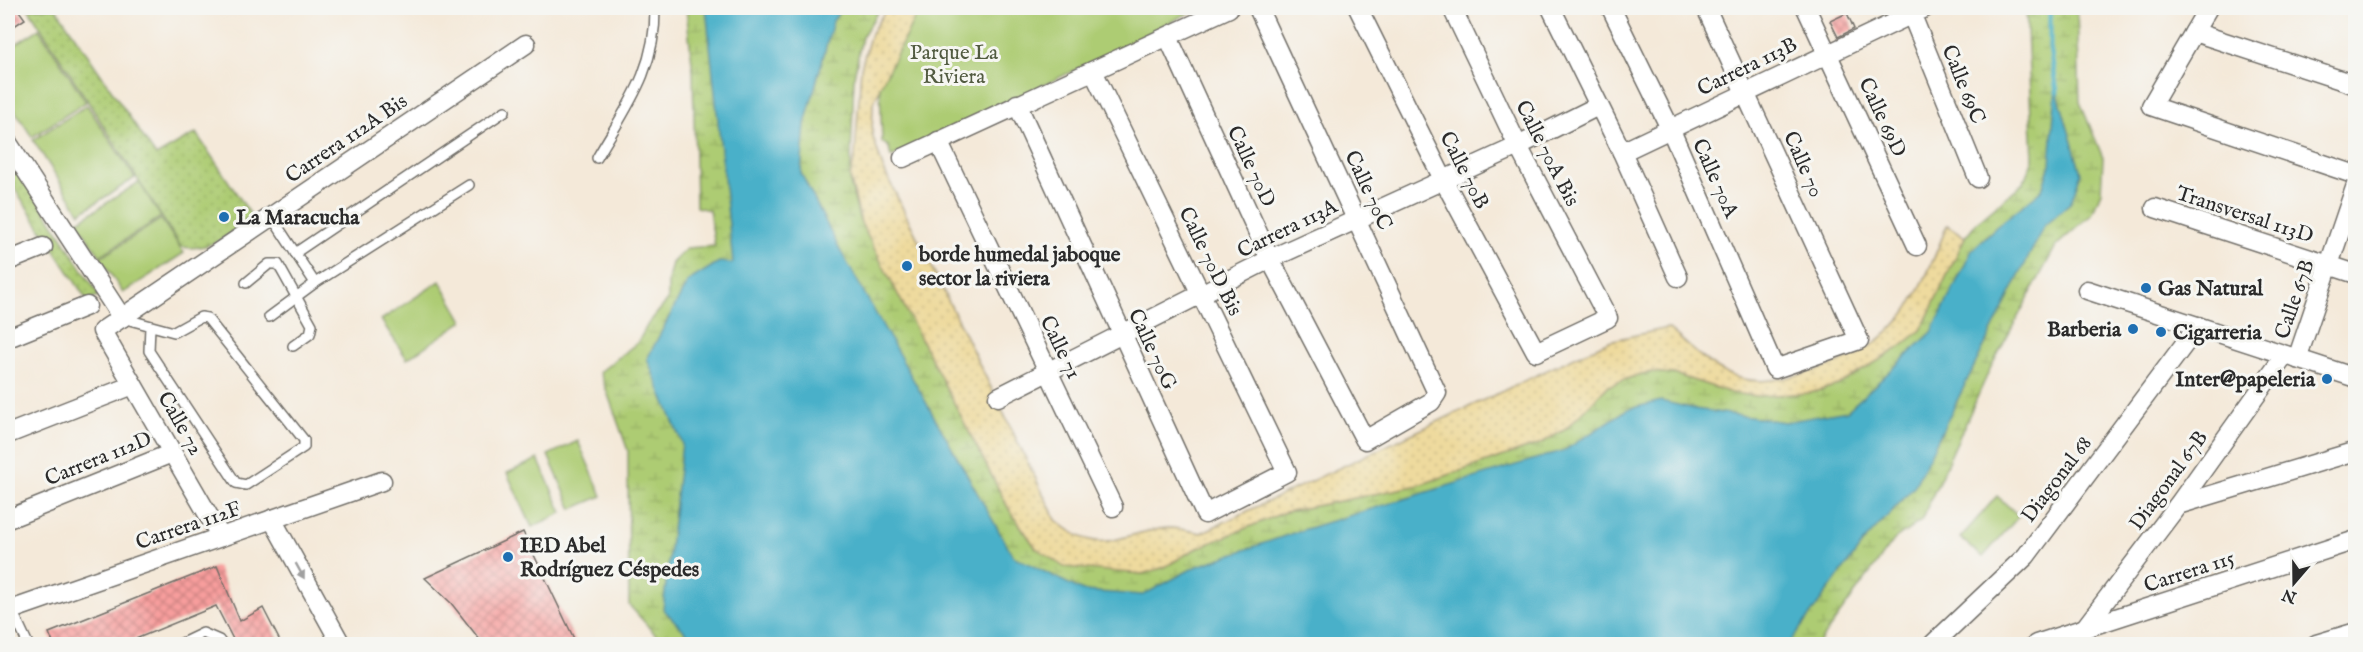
<svg xmlns="http://www.w3.org/2000/svg" width="2363" height="652" font-family="'IM FELL English',serif">
  <defs>
    <pattern id="grass-dots" width="8" height="8" patternUnits="userSpaceOnUse" patternTransform="scale(1.5)"><rect width="8" height="8" fill="#adcc73"/><path d="M2 2h.1M6 6h.1" fill="none" stroke="#95af64" stroke-width="1.8" stroke-linecap="round"/></pattern>
    <pattern id="wetland-marsh" width="20" height="14" patternUnits="userSpaceOnUse" patternTransform="scale(1.5)"><rect width="20" height="14" fill="#adcc73"/><path d="M1 5h8M5 5V1M11 12h8M15 12V8" fill="none" stroke="#95af64"/></pattern>
    <pattern id="sand-dots" width="8" height="8" patternUnits="userSpaceOnUse" patternTransform="scale(1.5)"><rect width="8" height="8" fill="#eeda9e"/><path d="M2 2h.1M6 6h.1" fill="none" stroke="#cb8" stroke-width="1.8" stroke-linecap="round"/></pattern>
    <pattern id="building-cross-hatch" width="8" height="8" patternUnits="userSpaceOnUse" patternTransform="scale(1.5)"><rect width="8" height="8" fill="#f89e9d"/><path d="M0 0l8 8M0 8l8-8" fill="none" stroke="#c98180"/></pattern>
  </defs>
  <rect width="100%" height="100%" fill="#f6f6f2"/>
  <filter id="ink" filterUnits="userSpaceOnUse"><feTurbulence type="fractalNoise" baseFrequency=".0167" numOctaves="2"/><feDisplacementMap in="SourceGraphic" scale="12" xChannelSelector="R" yChannelSelector="G"/><feConvolveMatrix kernelMatrix="1 2 1 2 8 2 1 2 1" color-interpolation-filters="sRGB"/></filter>
  <filter id="wash" filterUnits="userSpaceOnUse"><feTurbulence type="fractalNoise" baseFrequency=".008" numOctaves="4" result="noise"/><feDisplacementMap in="SourceGraphic" scale="24" xChannelSelector="R" yChannelSelector="G"/><feGaussianBlur stdDeviation="1.35" result="paint"/><feColorMatrix in="noise" values="0 0 0 0 0 0 0 0 0 0 0 0 0 0 0 0 0 1.4 0 .05"/><feComposite in="paint" operator="in"/></filter>
  <g filter="url(#wash)">
    <rect width="100%" height="100%" fill="#f4e9d9"/>
    <g fill="url(#grass-dots)" stroke="#6c7c4f" stroke-width="1.5">
      <path d="M28 8H56L156 156 196 133 253 218C229 234 211 252 181 247Z"/>
      <polygon points="8,153 99,295 88,302 8,178"/>
    </g>
    <polygon fill="url(#wetland-marsh)" stroke="#6c7c4f" stroke-width="1.5" points="686,8 880,8 862,37 854,77 850,183 859,218 1009,509 1036,548 1106,570 1142,574 1165,567 1193,550 1285,512 1419,485 1542,443 1566,429 1608,386 1632,377 1652,372 1674,374 1732,393 1757,396 1810,393 1838,385 1899,348 1921,330 1965,237 1977,222 2023,183 2033,159 2026,8 2077,8 2080,102 2103,158 2101,192 2092,214 2056,246 1991,367 1921,521 1894,540 1818,644 664,644 629,605 628,451 600,372 638,342 648,324 668,300 668,280 672,263 687,248 715,246 709,210 696,207 693,72"/>
    <path fill="url(#sand-dots)" stroke="#8c8264" stroke-width="1.5" d="M887 8H920L873 103 872 134 883 168 1056 520C1103 561 1119 531 1169 528 1179 528 1191 531 1201 533L1609 341 1668 328C1686 343 1708 366 1730 375 1754 385 1778 380 1802 374 1894 352 1916 307 1947 225L1965 237 1921 330 1899 348 1838 385 1810 393 1757 396 1732 393 1674 374 1652 372 1632 377 1608 386 1566 429 1542 443 1419 485 1285 512 1193 550 1165 567 1142 574 1064 567 1036 548 1009 509 861 223 850 177 855 156 861 68 871 33Z"/>
    <g fill="#adcc73" stroke="#6c7c4f" stroke-width="1.5">
      <polygon points="920,8 1198,8 1088,64 891,157 889,147 882,142 880,87"/>
      <polygon points="39,29 86,102 32,137 8,100 8,49"/>
      <polygon points="87,105 135,178 80,213 33,140"/>
      <polygon points="139,182 161,217 100,256 77,222"/>
      <polygon points="161,219 184,253 123,293 100,258"/>
      <polygon points="440,281 463,321 407,359 381,320"/>
      <polygon points="578,441 602,496 572,509 548,455"/>
      <polygon points="538,459 562,513 532,527 507,473"/>
      <polygon points="1997,496 2019,516 1983,557 1960,538"/>
    </g>
    <polygon fill="#4ab0c9" stroke="#3a6e7a" stroke-width="1.5" points="706,8 842,8 833,21 805,124 801,173 840,250 1013,556 1083,591 1143,595 1195,567 1299,531 1565,450 1628,409 1661,401 1695,409 1785,422 1847,411 1932,332 1972,250 1997,226 2042,190 2050,164 2056,87 2081,173 2071,202 2044,226 1914,487 1863,543 1789,644 697,644 663,609 682,443 647,359 688,281 719,262 733,263"/>
    <g fill="none" stroke-linecap="round" stroke-linejoin="round">
      <polyline stroke="#4ab0c9" stroke-width="5" points="2050,8 2050,48 2057,92"/>
    </g>
    <g id="blocks">
      <g fill="url(#building-cross-hatch)">
        <polygon points="8,8 17,8 25,19 8,30"/>
        <polygon points="1847,13 1854,29 1838,37 1830,21"/>
        <polygon points="523,532 556,601 577,645 484,645 451,603 425,578"/>
        <polygon points="217,566 240,621 263,608 282,645 236,645 216,606 121,645 54,645 49,633"/>
      </g>
    </g>
  </g>
  <g filter="url(#ink)">
    <use href="#blocks" fill-opacity="0" stroke="#716e68" stroke-width="1.5"/>
    <g fill="none" stroke-linecap="round" stroke-linejoin="round">
      <defs>
        <g id="service">
          <path d="M597 158C627 106 656 70 655 8"/>
          <polyline points="271,216 315,283"/>
          <polyline points="295,253 505,111"/>
          <polyline points="246,283 269,264 278,264 312,325 310,334 293,346"/>
          <polyline points="269,317 315,283 469,185"/>
          <polyline points="122,318 174,332 201,317 207,318 304,440 304,447 246,485 236,483 149,351 150,326"/>
          <polyline points="12,610 28,644"/>
          <polyline points="180,644 203,633 219,640 222,644"/>
        </g>
        <g id="minor">
          <polyline points="1358,8 1443,179 1536,352 1608,318 1518,146 1452,8"/>
          <polyline points="1551,8 1622,152 1678,277"/>
          <polyline points="1611,8 1670,128 1775,369 1859,340 1706,8"/>
          <polyline points="1806,8 1917,246"/>
          <polyline points="1909,8 1978,178"/>
          <polyline points="2208,8 2151,106 2356,175"/>
          <polyline points="2194,32 2356,85"/>
          <polyline points="1168,37 1270,259 1365,440 1431,402 1437,393 1258,8"/>
          <polyline points="1017,104 1205,514 1287,472 1093,71"/>
          <polyline points="938,141 1113,507"/>
          <polyline points="8,143 122,318"/>
          <polyline points="1622,152 1925,8"/>
          <polyline points="903,158 1229,8"/>
          <polyline points="2155,208 2356,274"/>
          <polyline points="8,261 43,247"/>
          <polyline points="2087,290 2356,378"/>
          <polyline points="8,338 87,306"/>
          <polyline points="2297,359 2356,185"/>
          <polyline points="998,397 1270,259 1518,146 1598,106"/>
          <polyline points="8,434 133,385"/>
          <polyline points="2178,505 2356,451"/>
          <polyline points="8,519 172,453"/>
          <polyline points="272,519 341,644"/>
          <polyline points="221,537 102,331 526,44"/>
          <polyline points="8,611 382,481"/>
          <polyline points="2084,629 2178,505 2285,355"/>
          <polyline points="1933,644 2026,556 2198,326"/>
          <polyline points="2036,644 2356,540"/>
          <polyline points="2316,644 2356,632"/>
        </g>
      </defs>
      <use href="#service" stroke="#716e68" stroke-width="12"/>
      <use href="#minor" stroke="#716e68" stroke-width="21"/>
      <use href="#service" stroke="#fff" stroke-width="9"/>
      <use href="#minor" stroke="#fff" stroke-width="18"/>
    </g>
    <defs><path id="oneway-solid" d="M-6-.8H1V-3.2L6.5 0L1 3.2V.8H-6Z" transform="scale(1.5)"/></defs>
    <use fill="#a0a0a0" href="#oneway-solid" transform="translate(300 571) rotate(61)"/>
  </g>
  <g fill="#1f6fb2" stroke="#f6f6f2" stroke-width="2">
    <circle cx="224" cy="217" r="6"/>
    <circle cx="907" cy="266" r="6"/>
    <circle cx="2146" cy="288" r="6"/>
    <circle cx="2133" cy="329" r="6"/>
    <circle cx="2161" cy="332" r="6"/>
    <circle cx="2327" cy="379" r="6"/>
    <circle cx="508" cy="557" r="6"/>
  </g>
  <g text-anchor="middle" stroke-width="6" stroke-linejoin="round" paint-order="stroke">
    <g font-size="21" fill="#525b41" stroke="#f6f6f2">
      <text x="954" y="59">Parque La<tspan x="954" dy="24">Riviera</tspan></text>
    </g>
    <g font-size="21" fill="#2b2b2b" stroke="#f6f6f2">
      <text transform="translate(1747 66) rotate(-26)" y="7">Carrera 113B</text>
      <text transform="translate(1964 84) rotate(68)" y="7">Calle 69C</text>
      <text transform="translate(1883 117) rotate(65)" y="7">Calle 69D</text>
      <text transform="translate(346 138) rotate(-34)" y="7">Carrera 112A Bis</text>
      <text transform="translate(1548 153) rotate(63)" y="7">Calle 70A Bis</text>
      <text transform="translate(1804 164) rotate(66)" y="7">Calle 70</text>
      <text transform="translate(1252 166) rotate(65)" y="7">Calle 70D</text>
      <text transform="translate(1465 170) rotate(63)" y="7">Calle 70B</text>
      <text transform="translate(1716 178) rotate(66)" y="7">Calle 70A</text>
      <text transform="translate(1369 190) rotate(65)" y="7">Calle 70C</text>
      <text transform="translate(2245 214) rotate(18)" y="7">Transversal 113D</text>
      <text transform="translate(1287 228) rotate(-26)" y="7">Carrera 113A</text>
      <text transform="translate(1211 261) rotate(64)" y="7">Calle 70D Bis</text>
      <text transform="translate(2294 299) rotate(-71)" y="7">Calle 67B</text>
      <text transform="translate(1061 347) rotate(64)" y="7">Calle 71</text>
      <text transform="translate(1153 349) rotate(65)" y="7">Calle 70G</text>
      <text transform="translate(181 423) rotate(60)" y="7">Calle 72</text>
      <text transform="translate(98 458) rotate(-22)" y="7">Carrera 112D</text>
      <text transform="translate(2056 479) rotate(-53)" y="7">Diagonal 68</text>
      <text transform="translate(2168 480) rotate(-54)" y="7">Diagonal 67B</text>
      <text transform="translate(188 525) rotate(-19)" y="7">Carrera 112F</text>
      <text transform="translate(2189 571) rotate(-18)" y="7">Carrera 115</text>
    </g>
    <g font-size="21" font-weight="bold" fill="#2b2b2b" stroke="#f6f6f2" text-anchor="start">
      <text x="236" y="224">La Maracucha</text>
      <text x="919" y="261">borde humedal jaboque<tspan x="919" dy="24">sector la riviera</tspan></text>
      <text x="2158" y="295">Gas Natural</text>
      <text x="2121" y="336" text-anchor="end">Barberia</text>
      <text x="2173" y="339">Cigarreria</text>
      <text x="2315" y="386" text-anchor="end">Inter@papeleria</text>
      <text x="520" y="552">IED Abel<tspan x="520" dy="24">Rodríguez Céspedes</tspan></text>
    </g>
  </g>
  <rect width="2363" height="652" fill="none" stroke="#f6f6f2" stroke-width="30"/>
  <g transform="translate(2294 583) rotate(200)" stroke="#f6f6f2" stroke-width="4.5" paint-order="stroke">
  <path d="M0-4.5L10 22L0 15L-10 22Z" fill="#2b2b2b"/>
  <text y="-9" font-size="16" font-weight="bold" text-anchor="middle" fill="#2b2b2b">N</text>
  </g>
</svg>
